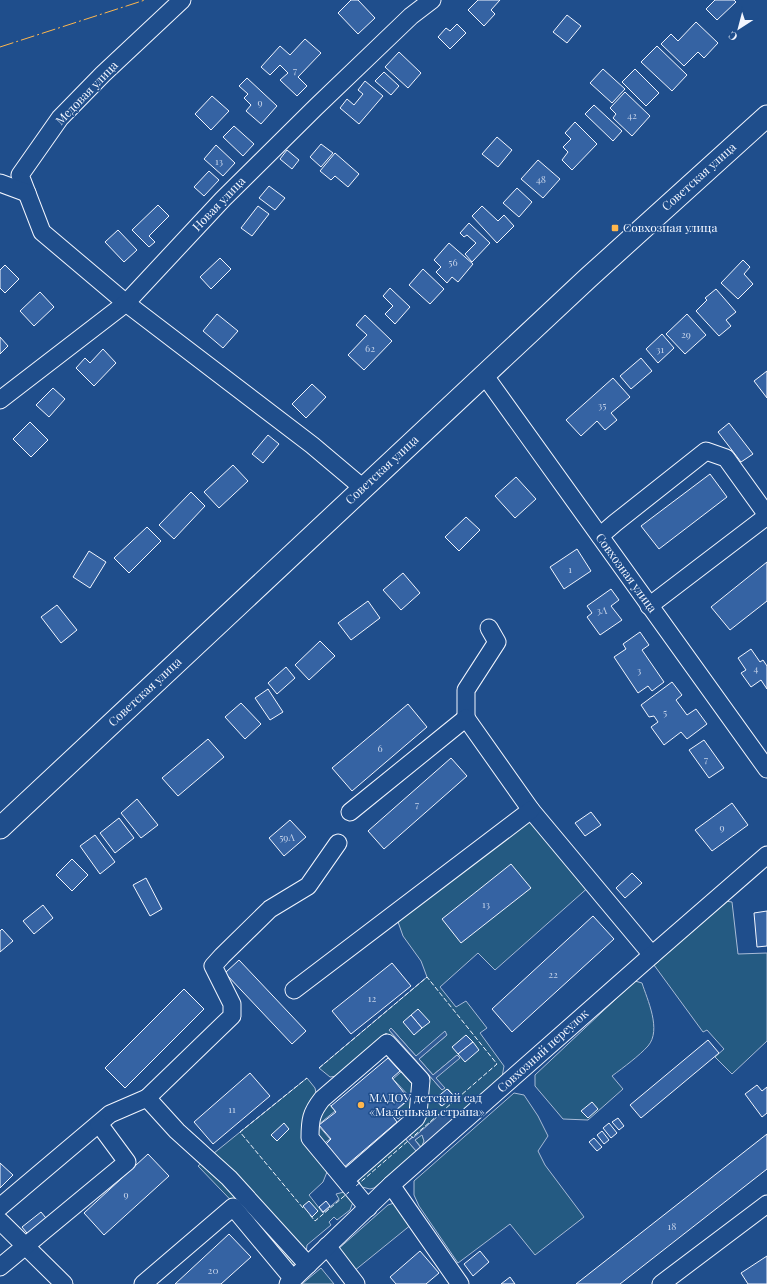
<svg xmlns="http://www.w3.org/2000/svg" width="767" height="1284" font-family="'Playfair Display',serif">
<rect width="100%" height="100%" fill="#1f4e8c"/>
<!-- green -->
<g fill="#245a82" stroke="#a8bbd7" fill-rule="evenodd">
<path d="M531 817 591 885 495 970 478 953 440 987 456 1007 466 1001 487 1028 480 1033 504 1066 502 1077 460 1113H451L446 1110 413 1138 408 1133 427 1079 386 1033 337 1076 330 1077 319 1068 427 977 421 961 403 936 397 919ZM391 1028 416 1056 447 1035 419 1059 433 1075 457 1055 436 1078 444 1088 442 1090 389 1030ZM448 1089 454 1096 441 1106 435 1099Z"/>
<path d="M725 901 732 902 738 954 767 953V1041L732 1074 715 1057 724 1049 707 1030 703 1032 654 965Z"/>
<path d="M635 981 642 983C647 999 662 1030 648 1046 639 1056 624 1067 612 1076L623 1089 588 1120 563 1119 535 1086V1075Z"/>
<path d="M401 1072 412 1084 410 1109 398 1119 393 1113 411 1098 393 1079Z"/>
<path d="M307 1078 315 1088 316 1093 306 1108 303 1120 327 1172 323 1182 309 1195 323 1213 339 1199 336 1194 344 1192 353 1202 350 1210 337 1220 334 1217 329 1222 331 1225 307 1245 306 1253 293 1265 198 1166Z"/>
<path d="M514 1093 524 1095 538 1116 548 1136 538 1151 545 1165 584 1217 535 1255 510 1224 458 1263 419 1206 414 1195V1181Z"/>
<path d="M329 1104 335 1111 318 1125 330 1139 322 1145 316 1138 319 1113Z"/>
<path d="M422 1134 424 1141 422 1148 415 1140Z"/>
<path d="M404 1137 417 1152 374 1188 370 1189 362 1187 358 1180Z"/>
<path d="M394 1203 412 1224 354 1271 336 1251 388 1205Z"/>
<path d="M321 1268 334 1284H302Z"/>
</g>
<!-- parking -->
<g fill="#305b95" stroke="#a8bbd7" fill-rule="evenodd">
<path d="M391 1028 416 1056 445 1031 447 1035 419 1059 433 1075 457 1055 460 1058 436 1078 445 1088 442 1090 389 1030Z"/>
<path d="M446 1109 451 1113H460L417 1152 404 1137 408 1133 413 1138ZM422 1135 424 1141 421 1148 415 1140Z"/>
</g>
<!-- building -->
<g fill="#3563a3" stroke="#f2f6ff">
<path d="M351 0H358L375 18 358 34 338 13Z"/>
<path d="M478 0H500L491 10 495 14 484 26 468 10Z"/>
<path d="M715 0H734L736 2 717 20 706 9Z"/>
<path d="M567 15 581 26 567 43 553 32Z"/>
<path d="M696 22 718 43 704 58 698 52 684 66 661 44 671 34 678 41Z"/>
<path d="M457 24 466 33 450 49 438 37 446 28 450 31Z"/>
<path d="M305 39 321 53 298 77 307 86 297 96 280 80 288 73 280 65 270 75 261 67 280 46 290 55Z"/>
<path d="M657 46 687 75 672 91 641 62Z"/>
<path d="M399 52 421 73 408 88 385 67Z"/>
<path d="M603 69 625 89 612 103 590 83Z"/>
<path d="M635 69 659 93 646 106 622 82Z"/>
<path d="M384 72 399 86 391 95 375 81Z"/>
<path d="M247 78 277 106 261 124 246 111 251 105 244 98 248 94 239 86Z"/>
<path d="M365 81 383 96 359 124 340 108 347 99 354 105 363 94 358 90Z"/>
<path d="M625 92 650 116 632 136 613 118 616 114 610 108Z"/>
<path d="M212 96 229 111 211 130 195 114Z"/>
<path d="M594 105 622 131 613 141 585 114Z"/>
<path d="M575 122 597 144 572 170 562 160 568 152 563 147 571 139 565 133Z"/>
<path d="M234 126 254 144 243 156 223 137Z"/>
<path d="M497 137 512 150 498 167 482 154Z"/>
<path d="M321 144 333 153 321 167 310 157Z"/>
<path d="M216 145 235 163 223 176 204 159Z"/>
<path d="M287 150 299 160 292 169 280 159Z"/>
<path d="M335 153 359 174 348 187 335 176 331 180 320 171Z"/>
<path d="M538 160 560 179 543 198 521 179Z"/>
<path d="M209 171 219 180 204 196 194 187Z"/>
<path d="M269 186 285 198 275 210 259 198Z"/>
<path d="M517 188 532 202 519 217 503 203Z"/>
<path d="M158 205 169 216 149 236 155 242 149 247 132 230Z"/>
<path d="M258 206 269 214 252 236 241 228Z"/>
<path d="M482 206 498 221 504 215 514 226 497 243 472 216Z"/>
<path d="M469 223 490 243 472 262 465 254 476 243 467 235 464 237 460 233Z"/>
<path d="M118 230 137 250 124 262 105 242Z"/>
<path d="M449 243 473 264 458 282 452 277 447 283 436 272 441 267 434 260Z"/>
<path d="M220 258 231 269 211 289 200 277Z"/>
<path d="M743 260 750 267 744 274 753 284 738 299 721 283Z"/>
<path d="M5 265 19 279 5 293 0 288V270Z"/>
<path d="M423 269 444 289 430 304 409 285Z"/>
<path d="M390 288 410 307 395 324 385 314 393 306 383 296Z"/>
<path d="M716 289 736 312 726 320 731 326 719 336 696 311 707 300 705 298Z"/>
<path d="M40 292 54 307 34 326 20 311Z"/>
<path d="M217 314 238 331 223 348 203 331Z"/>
<path d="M687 314 706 335 685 354 666 334Z"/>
<path d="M365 315 392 341 364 370 348 355 367 335 356 325Z"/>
<path d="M662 334 674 348 658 363 646 349Z"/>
<path d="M0 337 8 346 0 354Z"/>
<path d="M103 349 116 363 94 386 76 368 85 358 90 363Z"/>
<path d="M641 358 652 371 631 389 620 376Z"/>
<path d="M767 371V398L754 381Z"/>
<path d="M613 378 630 397 611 413 617 420 605 430 597 421 581 436 566 420Z"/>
<path d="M312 384 326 397 306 418 292 404Z"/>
<path d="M53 388 65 399 49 417 36 405Z"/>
<path d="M30 422 48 440 31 457 13 439Z"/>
<path d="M729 423 753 454 741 462 718 432Z"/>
<path d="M268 435 279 444 263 463 252 454Z"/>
<path d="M233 465 248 481 219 508 204 492Z"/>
<path d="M710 474 727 497 659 549 641 526Z"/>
<path d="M516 477 536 499 515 518 495 496Z"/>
<path d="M191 492 205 506 174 539 159 525Z"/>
<path d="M466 517 480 530 459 551 445 537Z"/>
<path d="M147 527 161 541 129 573 114 558Z"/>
<path d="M577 549 591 571 564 589 550 567Z"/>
<path d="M89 551 106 562 90 588 73 577Z"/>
<path d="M767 562V601L730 630 711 607Z"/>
<path d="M403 573 420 593 401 610 383 590Z"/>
<path d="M611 589 619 600 611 606 622 620 600 635 587 617 592 613 587 606Z"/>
<path d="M368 601 380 618 351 640 338 623Z"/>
<path d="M57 605 77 630 61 643 41 617Z"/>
<path d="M640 632 649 645 642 650 664 682 652 691 648 686 638 693 614 657 626 649 623 644Z"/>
<path d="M320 641 335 656 309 680 295 665Z"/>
<path d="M751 649 760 662 763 660 767 666V689L761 680 751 687 741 673 746 670 738 658Z"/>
<path d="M286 667 295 678 277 694 268 683Z"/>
<path d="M672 682 682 695 676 700 687 715 696 709 707 724 687 739 681 732 664 745 651 727 658 722 654 716 649 717 641 705Z"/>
<path d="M268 689 283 712 270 720 255 698Z"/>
<path d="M241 703 261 724 245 739 225 717Z"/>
<path d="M408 704 427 727 352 791 332 768Z"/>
<path d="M208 739 224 757 178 796 162 778Z"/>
<path d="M704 740 724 768 709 778 689 750Z"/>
<path d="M451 758 467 776 384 849 368 831Z"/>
<path d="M137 799 158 825 141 838 121 813Z"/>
<path d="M732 803 748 825 712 851 695 830Z"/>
<path d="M591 812 601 825 585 836 575 823Z"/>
<path d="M119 818 134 838 115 853 100 833Z"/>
<path d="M290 820 306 837 284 856 269 838Z"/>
<path d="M95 835 115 862 100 874 80 846Z"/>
<path d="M72 859 88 875 72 891 56 875Z"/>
<path d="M511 864 531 888 461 943 442 919Z"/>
<path d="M632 873 642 883 625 898 616 888Z"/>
<path d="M146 878 162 909 150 916 133 885Z"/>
<path d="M43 905 53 918 34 934 23 921Z"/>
<path d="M767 911V946L757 947 754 913Z"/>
<path d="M593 916 614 939 512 1032 492 1009Z"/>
<path d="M2 929 13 941 0 952V931Z"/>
<path d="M239 960 306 1031 292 1044 225 973Z"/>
<path d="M392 963 411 986 351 1034 332 1011Z"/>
<path d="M184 989 204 1009 125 1088 105 1068Z"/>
<path d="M418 1009 430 1022 422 1028 411 1015Z"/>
<path d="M411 1015 422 1028 414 1035 403 1022Z"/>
<path d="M466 1035 473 1042 458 1054 452 1047Z"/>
<path d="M708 1040 719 1053 641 1118 630 1105Z"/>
<path d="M473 1042 479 1050 465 1062 458 1054Z"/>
<path d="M388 1058 400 1071 392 1078 409 1099 391 1114 397 1122 342 1169 323 1147 331 1139 319 1125 336 1112 331 1106Z"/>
<path d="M250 1073 270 1096 213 1144 194 1122Z"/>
<path d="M757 1085 762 1091 767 1087V1113L762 1117 745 1094Z"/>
<path d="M447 1089 454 1096 442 1106 435 1099Z"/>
<path d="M592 1102 598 1109 588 1118 581 1111Z"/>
<path d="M618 1118 624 1126 619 1130 612 1122Z"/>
<path d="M284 1123 289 1129 277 1141 271 1135Z"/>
<path d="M609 1123 617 1133 611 1138 603 1128Z"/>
<path d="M602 1131 609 1140 604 1144 597 1135Z"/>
<path d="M767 1134V1169L620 1284H576Z"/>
<path d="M594 1138 602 1147 597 1151 589 1142Z"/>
<path d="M148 1154 169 1176 104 1235 84 1213Z"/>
<path d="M0 1163 13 1175 0 1188Z"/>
<path d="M309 1201 318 1211 312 1217 303 1206Z"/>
<path d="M326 1201 330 1206 323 1212 319 1207Z"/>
<path d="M41 1212 50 1223 31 1238 22 1227Z"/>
<path d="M229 1234 251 1257 221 1284H175Z"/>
<path d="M420 1251 439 1273 426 1284H396L390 1277Z"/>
<path d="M480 1251 489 1262 473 1276 464 1264Z"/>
<path d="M767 1256V1284H748L741 1273Z"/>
<path d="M510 1277 515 1284H501Z"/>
</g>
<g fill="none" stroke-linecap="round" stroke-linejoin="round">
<defs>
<g id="minor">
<path d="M182 0 103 74 60 118 20 175 42 232 126 303 312 445 363 488"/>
<path d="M0 183 27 193"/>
<path d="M485 376 767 769"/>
<path d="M0 400 126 303 223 199 316 107 411 16 432 0"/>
<path d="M600 536 615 523 706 451 726 458 767 515"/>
<path d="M649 606 767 516"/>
<path d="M466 718V690L497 642 489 628"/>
<path d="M350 812 466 718 531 810 652 955"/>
<path d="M294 990 531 810"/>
<path d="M147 1098 232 1016V1004L213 966 222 956 270 909 308 886 338 843"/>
<path d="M345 1180 416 1118 418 1114 421 1080 387 1043 322 1099C311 1113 310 1120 310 1138L368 1208"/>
<path d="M391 1185 460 1284"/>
<path d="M0 1207 110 1114 147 1098 177 1131 229 1178 308 1265"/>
<path d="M0 1221 64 1284"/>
<path d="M327 1246 356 1284"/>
<path d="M0 1267 127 1162 99 1124"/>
<path d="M143 1284 233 1207 293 1279"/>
<path d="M288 1284 391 1185 652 955 767 855"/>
<path d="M661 1284 767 1204"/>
</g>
<path id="major" d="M0 828 588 278 767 116"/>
</defs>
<!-- minor casing -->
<use href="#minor" stroke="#f2f6ff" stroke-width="19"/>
<!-- major casing -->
<use href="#major" stroke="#f2f6ff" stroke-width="23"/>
<!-- minor -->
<use href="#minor" stroke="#1f4e8c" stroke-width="17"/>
<!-- major -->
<use href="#major" stroke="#1f4e8c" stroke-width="21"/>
<!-- fence -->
<g stroke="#f2f6ff" stroke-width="1" stroke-dasharray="5 2" stroke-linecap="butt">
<path d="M319 1068 427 977 497 1064 356 1186"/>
<path d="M303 1208 240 1132 307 1078"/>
<path d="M310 1215 315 1221 349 1192"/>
</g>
<!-- power -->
<path stroke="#ffb74d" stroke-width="1" stroke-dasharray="14 3 2 3" stroke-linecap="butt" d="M0 47 145 0"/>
</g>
<!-- markers -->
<g fill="#ffb74d" stroke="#1f4e8c" stroke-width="1.5">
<rect x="611" y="224" width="8" height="8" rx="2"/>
<circle cx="361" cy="1105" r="4"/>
</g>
<g text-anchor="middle" stroke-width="3" stroke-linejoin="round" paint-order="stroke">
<!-- number labels -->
<g font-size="10" fill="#c3d1e8">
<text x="295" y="74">7</text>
<text x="260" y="106">9</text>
<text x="632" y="119">42</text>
<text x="219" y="165">13</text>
<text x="541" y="183">48</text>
<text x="453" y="266">56</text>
<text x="686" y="338">29</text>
<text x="370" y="352">62</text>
<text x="660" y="353">31</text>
<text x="602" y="409">35</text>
<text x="570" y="573">1</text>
<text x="602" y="614">3А</text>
<text x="756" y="672">4</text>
<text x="639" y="674">3</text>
<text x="665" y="716">5</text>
<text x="380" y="752">6</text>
<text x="706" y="763">7</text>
<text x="417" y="808">7</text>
<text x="722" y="831">9</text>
<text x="287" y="841">59А</text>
<text x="486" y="908">13</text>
<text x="553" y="978">22</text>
<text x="372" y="1002">12</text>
<text x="232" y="1113">11</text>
<text x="126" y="1198">9</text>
<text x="672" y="1230">18</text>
<text x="213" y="1274">20</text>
</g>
<!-- street labels -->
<g font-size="12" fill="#f2f6ff" stroke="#1f4e8c">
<text transform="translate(87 93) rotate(-46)" y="4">Медовая улица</text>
<text transform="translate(699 177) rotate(-42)" y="4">Советская улица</text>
<text transform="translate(219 204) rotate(-46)" y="4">Новая улица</text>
<text transform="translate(382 470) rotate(-43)" y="4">Советская улица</text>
<text transform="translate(626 573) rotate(54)" y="4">Совхозная улица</text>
<text transform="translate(145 692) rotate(-43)" y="4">Советская улица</text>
<text transform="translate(543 1051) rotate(-42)" y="4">Совхозный переулок</text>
</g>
<!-- poi labels -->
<g font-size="12" fill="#f2f6ff" stroke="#1f4e8c" text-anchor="start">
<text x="623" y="232">Совхозная улица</text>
<text x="369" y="1102">МАДОУ детский сад<tspan x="369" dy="14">«Маленькая страна»</tspan></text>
</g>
</g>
<!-- north arrow -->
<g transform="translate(739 28) rotate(216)" stroke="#1f4e8c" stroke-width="3" paint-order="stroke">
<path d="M0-3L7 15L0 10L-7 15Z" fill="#f2f6ff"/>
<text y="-6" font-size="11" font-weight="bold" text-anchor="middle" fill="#f2f6ff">С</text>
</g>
</svg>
